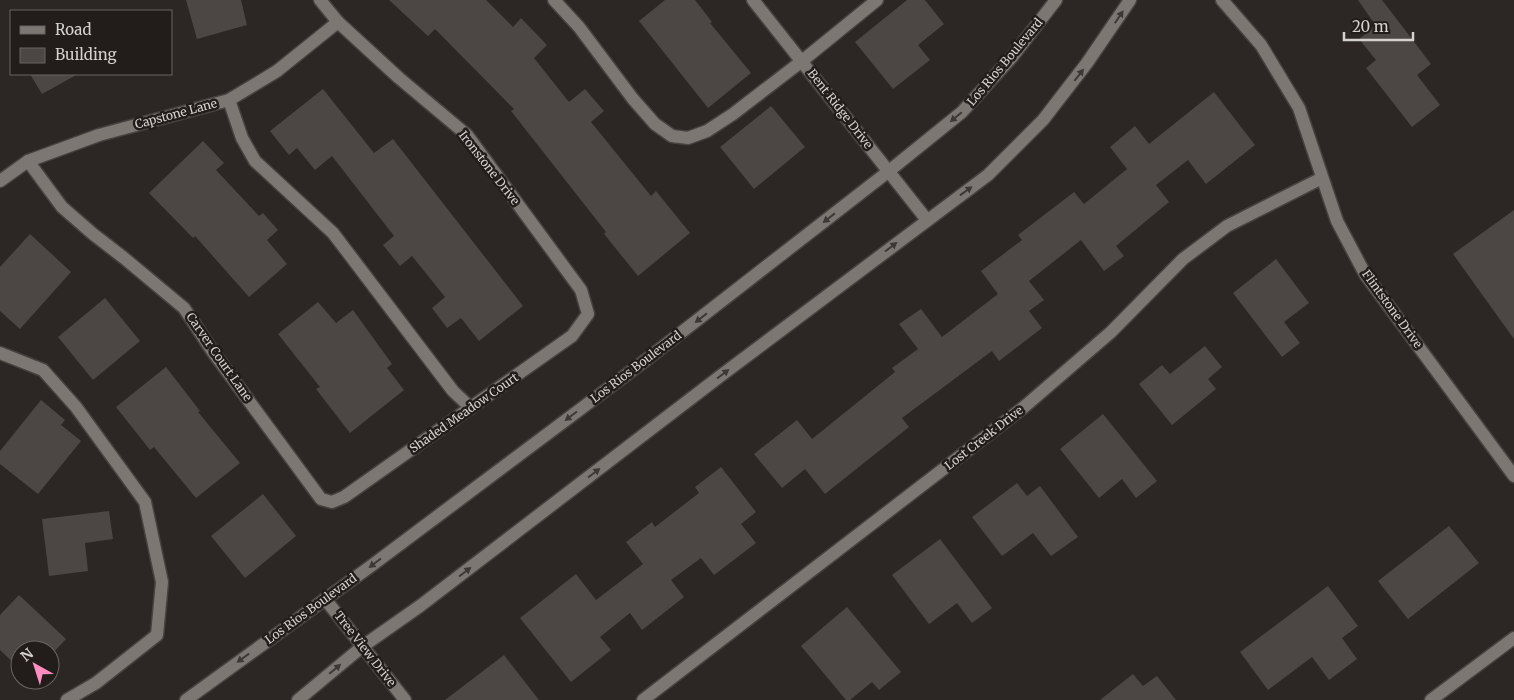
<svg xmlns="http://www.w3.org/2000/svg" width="1514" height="700" font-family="Merriweather,serif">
<rect width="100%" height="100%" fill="#2c2724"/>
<!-- building -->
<g fill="#4c4645">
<path d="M186 0H241L247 25 197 39Z"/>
<path d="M389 0H486L513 27 521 18 547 45 534 58 569 102 585 89 604 111 591 122 651 196 656 191 690 233 638 276 604 234 606 232 511 111 514 109 435 29 428 36Z"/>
<path d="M665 0H695L712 22 710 23 751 73 708 108 639 21Z"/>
<path d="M907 0H925L944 24 918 45 930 60 893 89 855 42Z"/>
<path d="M1358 0H1382L1431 64 1417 75 1440 105 1412 127 1366 68 1376 60 1359 39 1376 26Z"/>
<path d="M30 74H78L42 94Z"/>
<path d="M323 89 374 153 393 139 523 306 479 341 461 318 447 328 432 308 445 297 412 256 400 266 383 245 394 236 332 156 315 170 297 148 289 155 270 131Z"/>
<path d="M1214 92 1255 145 1206 184 1188 160 1156 185 1169 202 1116 246 1124 256 1104 271 1081 240 1029 281 1044 300 1029 311 1042 328 999 361 992 351 902 418 909 427 825 494 805 469 782 488 754 454 797 420 812 439 895 372 892 368 918 349 899 324 921 309 942 337 998 294 981 271 1022 240 1018 235 1074 192 1084 204 1127 169 1110 147 1135 126 1149 144Z"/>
<path d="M771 106 805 147 754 189 720 147Z"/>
<path d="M203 141 224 163 216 170 259 216 263 213 278 230 267 240 287 264 249 297 195 236 193 238 149 193Z"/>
<path d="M1514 210V339L1453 254Z"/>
<path d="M30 234 71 272 20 329 0 311V267Z"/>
<path d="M1276 259 1309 303 1284 322 1300 343 1282 357 1233 293Z"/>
<path d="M105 298 140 341 93 380 58 337Z"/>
<path d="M318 302 336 323 353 310 392 364 387 368 404 390 350 433 316 389 320 387 278 334Z"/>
<path d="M1205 346 1222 367 1208 379 1216 389 1172 425 1139 384 1162 365 1170 374Z"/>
<path d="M166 367 200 411 198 412 240 463 196 498 154 447 150 450 116 407Z"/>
<path d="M41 400 65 420 61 425 81 441 38 494 0 464V451Z"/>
<path d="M1103 414 1157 481 1136 498 1122 479 1099 498 1060 449Z"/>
<path d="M721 467 756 512 741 524 756 543 714 575 701 558 671 580 684 597 642 630 630 613 600 637 611 650 571 682 520 618 576 574 596 600 643 564 626 542 652 522 655 527 699 493 695 487Z"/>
<path d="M1017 483 1027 496 1040 486 1078 537 1051 556 1033 533 1002 556 972 517Z"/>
<path d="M263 494 296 536 245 578 211 536Z"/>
<path d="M109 511 113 539 85 543 88 571 49 576 42 519Z"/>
<path d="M1449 526 1479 563 1408 619 1378 581Z"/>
<path d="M940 539 992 608 972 623 957 603 929 624 892 575Z"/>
<path d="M1328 586 1358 626 1342 638 1357 659 1329 680 1312 657 1268 690 1240 652Z"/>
<path d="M19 595 66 639 50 656V650H20V669L0 650V615Z"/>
<path d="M847 607 901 672 879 690 872 682 850 700H846L801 646Z"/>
<path d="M504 655 539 700H445Z"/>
<path d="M1133 674 1143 686 1157 676 1176 700H1100Z"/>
</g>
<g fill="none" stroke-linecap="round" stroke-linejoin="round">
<defs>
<g id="lane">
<path d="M554 0 579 27 633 99 655 124 672 136 688 138 707 131 733 114 802 61 877 0"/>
<path d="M229 100 242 138 255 161 333 233 453 391 471 408"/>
<path d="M0 353 43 370 76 407 145 502 162 582 157 635 96 683 67 700"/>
</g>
<g id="street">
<path d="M753 0 927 220"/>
<path d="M1222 0 1261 45 1299 108 1337 221 1365 274 1514 476"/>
<path d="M28 161 62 207 93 234 124 258 184 308 213 352 321 499 332 502 344 497 572 336 588 314 581 290 467 135 399 78 338 22 320 0"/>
<path d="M0 181 28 161 99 135 229 100 277 71 338 22"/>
<path d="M325 599 405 700"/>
<path d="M643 700 1024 407 1111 332 1183 259 1227 226 1322 178"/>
<path d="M1431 700 1514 638"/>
</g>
<g id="secondary">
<path d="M186 700 371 566 642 363 889 171 962 112 1012 57 1056 0"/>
<path d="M298 700 363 646 420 606 719 377 988 175 1043 120 1087 63 1130 0"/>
</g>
</defs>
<!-- lane casing -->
<use href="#lane" stroke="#46423f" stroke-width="15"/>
<!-- street casing -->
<use href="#street" stroke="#46423f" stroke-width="15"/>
<!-- secondary casing -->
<use href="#secondary" stroke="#46423f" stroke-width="15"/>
<!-- lane -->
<use href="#lane" stroke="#7d7774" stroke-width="12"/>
<!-- street -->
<use href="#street" stroke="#7d7774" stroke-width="12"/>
<!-- secondary -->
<use href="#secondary" stroke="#7d7774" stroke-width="12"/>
</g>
<!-- one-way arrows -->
<defs><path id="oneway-solid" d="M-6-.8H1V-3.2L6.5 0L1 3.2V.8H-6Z" transform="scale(1.25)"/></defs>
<g fill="#3d3836">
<use href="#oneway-solid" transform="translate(1119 17) rotate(-56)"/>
<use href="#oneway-solid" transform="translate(1079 75) rotate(-52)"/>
<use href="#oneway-solid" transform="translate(956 117) rotate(140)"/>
<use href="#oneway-solid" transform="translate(966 191) rotate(-36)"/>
<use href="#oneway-solid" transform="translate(829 218) rotate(142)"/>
<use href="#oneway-solid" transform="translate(891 247) rotate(-37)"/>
<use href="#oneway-solid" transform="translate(701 318) rotate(142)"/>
<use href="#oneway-solid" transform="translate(723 374) rotate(-37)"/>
<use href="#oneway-solid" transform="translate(571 416) rotate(143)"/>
<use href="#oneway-solid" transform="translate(594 473) rotate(-37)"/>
<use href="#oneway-solid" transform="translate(375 563) rotate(143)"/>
<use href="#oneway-solid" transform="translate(465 572) rotate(-37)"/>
<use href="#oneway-solid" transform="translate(243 658) rotate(144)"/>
<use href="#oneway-solid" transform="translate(335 669) rotate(-40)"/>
</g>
<g text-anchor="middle" stroke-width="5" stroke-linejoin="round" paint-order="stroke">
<!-- street labels -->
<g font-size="12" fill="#d4d1cf" stroke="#221d1b">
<text transform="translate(1005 62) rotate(-50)" y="4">Los Rios Boulevard</text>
<text transform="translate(840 109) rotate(52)" y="4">Bent Ridge Drive</text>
<text transform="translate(176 114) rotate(-15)" y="4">Capstone Lane</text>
<text transform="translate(489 168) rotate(52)" y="4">Ironstone Drive</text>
<text transform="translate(1392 309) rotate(54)" y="4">Flintstone Drive</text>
<text transform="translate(219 357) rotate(55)" y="4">Carver Court Lane</text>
<text transform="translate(636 367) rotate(-37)" y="4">Los Rios Boulevard</text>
<text transform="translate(464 413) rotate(-35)" y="4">Shaded Meadow Court</text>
<text transform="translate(984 438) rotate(-38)" y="4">Lost Creek Drive</text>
<text transform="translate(311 609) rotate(-36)" y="4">Los Rios Boulevard</text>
<text transform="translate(365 649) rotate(52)" y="4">Tree View Drive</text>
</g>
</g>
<!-- legend -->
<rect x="10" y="10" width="162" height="65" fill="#221d1b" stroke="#696563"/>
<rect x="20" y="26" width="25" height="8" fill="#7d7774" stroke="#696563"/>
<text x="55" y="35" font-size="15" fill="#d4d1cf">Road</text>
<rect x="20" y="48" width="25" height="15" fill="#4c4645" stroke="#696563"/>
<text x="55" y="60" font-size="15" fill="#d4d1cf">Building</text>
<!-- north arrow -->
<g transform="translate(35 665) rotate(321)"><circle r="24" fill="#221d1b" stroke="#696563"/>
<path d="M0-4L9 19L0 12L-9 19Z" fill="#fe8ebe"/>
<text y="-8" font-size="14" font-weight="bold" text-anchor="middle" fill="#d4d1cf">N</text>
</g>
<!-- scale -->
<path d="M1344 32v8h69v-8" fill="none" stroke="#d4d1cf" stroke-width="2.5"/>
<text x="1352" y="32" font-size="15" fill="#d4d1cf" stroke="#221d1b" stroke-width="4" paint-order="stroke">20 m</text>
</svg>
